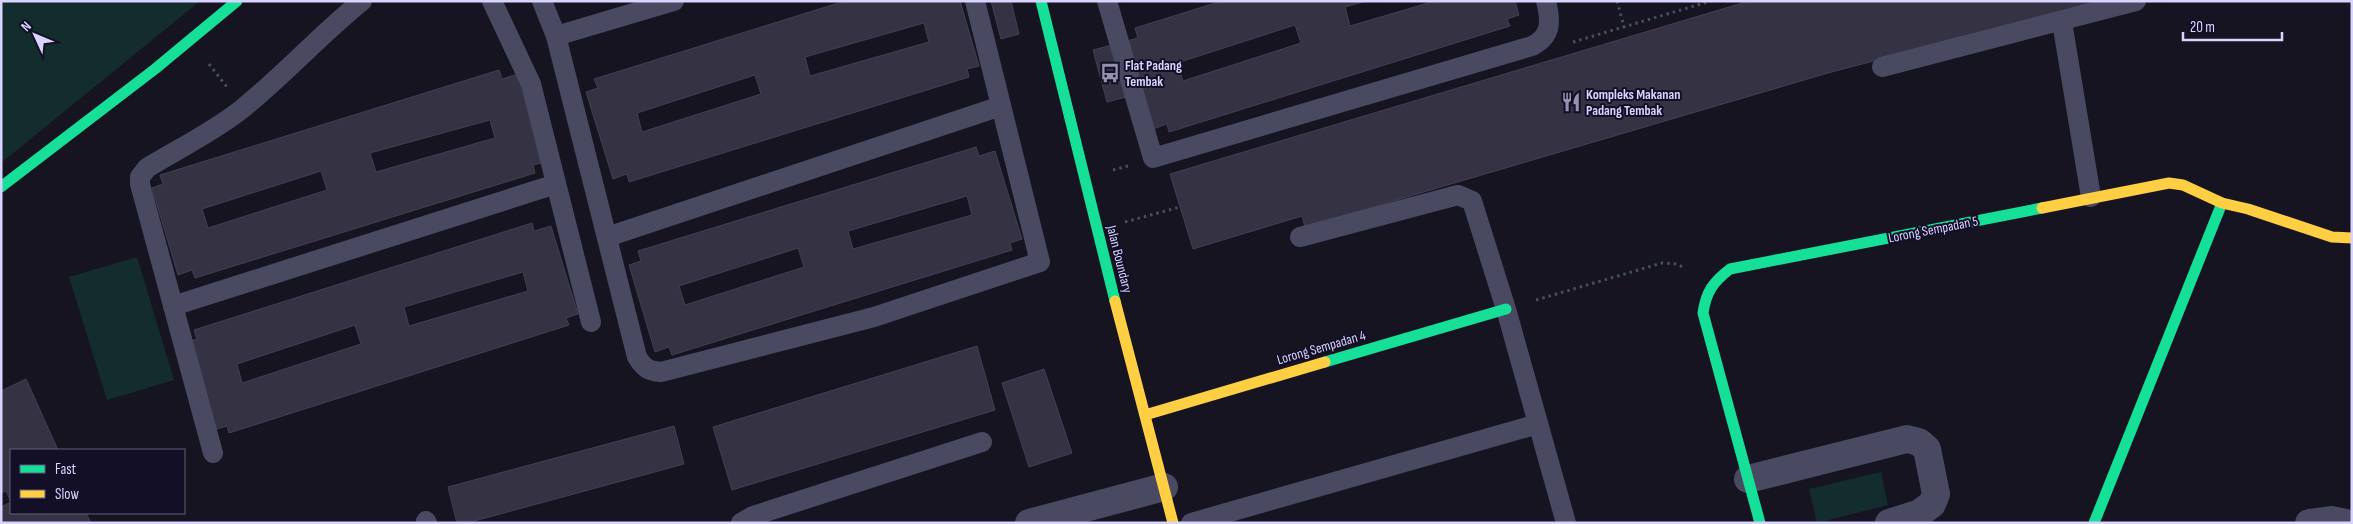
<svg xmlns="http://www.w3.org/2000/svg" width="2353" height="524" font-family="'Sofia Sans Condensed',sans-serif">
<rect width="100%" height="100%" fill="#161421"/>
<!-- green -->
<g fill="#132c2d">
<path d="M1 1H200L1 163Z"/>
<path d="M137 257 174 380 107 400 69 277Z"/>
<path d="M1881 472 1888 505 1817 523 1809 489Z"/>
</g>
<!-- building -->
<g fill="#343243" stroke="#433f54" fill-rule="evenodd">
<path d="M845 1H960L979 66 967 69 969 77 629 182 627 174 613 179 586 92 598 88 594 79ZM924 23 929 42 810 76 805 57ZM755 75 761 94 642 132 637 113Z"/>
<path d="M991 1H1011L1019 34 1001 39Z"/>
<path d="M1222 1H1366L1345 7 1350 26 1435 1H1515L1519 15 1507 19 1510 26 1169 132 1167 124 1153 129 1127 41 1138 38 1135 28ZM1295 25 1301 43 1183 81 1177 63Z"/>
<path d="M1749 1H2101L1828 73 1305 227 1302 216 1193 249 1170 174Z"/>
<path d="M1112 45 1126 97 1107 102 1093 50Z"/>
<path d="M499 70 502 79 518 74 545 162 533 165 535 173 195 278 192 270 178 275 152 188 163 184 160 175ZM490 120 495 138 376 172 370 153ZM321 171 327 190 208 228 202 209Z"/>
<path d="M976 147 979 156 995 151 1022 239 1010 243 1012 250 672 355 669 347 655 352 629 265 641 261 638 251ZM967 196 972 215 853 249 848 231ZM798 248 804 267 685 305 679 286Z"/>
<path d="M532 223 534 231 551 226 578 314 566 318 569 325 229 433 227 426 213 430 185 343 197 339 194 330ZM523 272 528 291 409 326 404 307ZM355 325 361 344 242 383 237 364Z"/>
<path d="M977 346 995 410 732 490 713 427Z"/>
<path d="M1044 369 1072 453 1029 467 1002 383Z"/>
<path d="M26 379 58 450H11V513H86L91 523H1V507L11 502 6 491 1 493V391Z"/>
<path d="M674 426 684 464 467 523H457L448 487Z"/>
</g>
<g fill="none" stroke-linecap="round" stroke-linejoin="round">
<!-- path -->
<g stroke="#44505f" stroke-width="3" stroke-dasharray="2.5 4" stroke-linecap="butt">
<path d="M1617 1 1624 27"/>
<path d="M1573 42 1711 1"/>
<path d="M209 64 227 87"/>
<path d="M1113 170 1128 166"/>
<path d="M1125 222 1180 207"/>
<path d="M1536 300 1662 263 1676 264 1685 268"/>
</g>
<!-- lane -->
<g stroke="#4a4962" stroke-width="20">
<path d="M492 1 531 84 591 322"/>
<path d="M542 1 556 36 637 357C644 368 648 371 661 372L874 317 1040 262 975 1"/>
<path d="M1107 1 1153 158 1532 46C1552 36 1551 21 1546 1"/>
<path d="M2062 22 2091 197"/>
<path d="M556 36 674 1"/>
<path d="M1882 67 2136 1"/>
<path d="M607 237 1001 106"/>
<path d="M1300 237 1458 195 1472 201 1506 309 1566 523"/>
<path d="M173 306 556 184"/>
<path d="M213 453 140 184V177L147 168C178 149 213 132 242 109 284 75 320 35 362 1"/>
<path d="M426 521 427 523"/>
<path d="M741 523 753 516 982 442"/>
<path d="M1191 523 1538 424"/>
</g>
<!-- street -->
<g stroke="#4a4962" stroke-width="28">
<path d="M1748 479 1907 439 1919 442 1927 449 1936 494 1932 504 1920 513 1889 523"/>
<path d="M1029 523 1164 487"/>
<path d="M2309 523 2331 520 2346 523"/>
</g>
<!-- fast -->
<g stroke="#16e098" stroke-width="11">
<path d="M1041 1 1115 301"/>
<path d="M1 187 155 69 237 1"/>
<path d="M1325 362 1506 309"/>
<path d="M1760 523 1703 313C1706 292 1713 282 1730 269L2042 208"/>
<path d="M2094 523 2222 203"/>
</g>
<!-- slow -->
<g stroke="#ffcf43" stroke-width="11">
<path d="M2042 208 2169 183 2183 185 2222 203 2248 209 2332 237 2352 238"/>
<path d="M1115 301 1173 523"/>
<path d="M1145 415 1325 362"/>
</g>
</g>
<!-- icons -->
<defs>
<symbol id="bus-bare" viewBox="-9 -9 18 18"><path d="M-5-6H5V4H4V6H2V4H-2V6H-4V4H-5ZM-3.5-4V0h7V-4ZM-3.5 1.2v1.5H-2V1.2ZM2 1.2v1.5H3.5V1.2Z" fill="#9591b1" stroke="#130f26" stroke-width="2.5" paint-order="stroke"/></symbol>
<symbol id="restaurant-bare" viewBox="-9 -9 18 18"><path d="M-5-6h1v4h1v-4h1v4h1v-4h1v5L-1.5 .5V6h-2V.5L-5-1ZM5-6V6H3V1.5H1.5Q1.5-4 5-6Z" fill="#9591b1" stroke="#130f26" stroke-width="2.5" paint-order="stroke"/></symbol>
</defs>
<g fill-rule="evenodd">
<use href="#bus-bare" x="1096" y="59" width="28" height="28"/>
<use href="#restaurant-bare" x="1557" y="88" width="28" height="28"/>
</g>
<g text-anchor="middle" stroke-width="4" stroke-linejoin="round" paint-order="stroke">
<!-- poi labels -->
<g font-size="14" font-weight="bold" fill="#d9d4ff" stroke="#130f26" text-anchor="start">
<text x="1125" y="70">Flat Padang<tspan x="1125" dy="16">Tembak</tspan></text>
<text x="1586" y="99">Kompleks Makanan<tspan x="1586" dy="16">Padang Tembak</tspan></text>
</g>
<!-- street labels -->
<g font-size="14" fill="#d9d4ff" stroke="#130f26">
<text transform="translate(1933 229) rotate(-11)" y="5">Lorong Sempadan 5</text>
<text transform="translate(1120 259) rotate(76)" y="5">Jalan Boundary</text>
<text transform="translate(1321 347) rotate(-16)" y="5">Lorong Sempadan 4</text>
</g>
</g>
<!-- border -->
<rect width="2353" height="524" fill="none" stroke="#d9d4ff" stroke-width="5"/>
<!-- legend -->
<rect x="10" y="449" width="175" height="65" fill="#130f26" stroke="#625e7d"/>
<rect x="20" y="465" width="25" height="8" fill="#16e098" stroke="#625e7d"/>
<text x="55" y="474" font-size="15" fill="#d9d4ff">Fast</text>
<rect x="20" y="490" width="25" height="8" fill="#ffcf43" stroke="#625e7d"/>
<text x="55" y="499" font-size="15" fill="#d9d4ff">Slow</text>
<!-- north arrow -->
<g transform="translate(35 35) rotate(314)" stroke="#130f26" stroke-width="4" paint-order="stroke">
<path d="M0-4L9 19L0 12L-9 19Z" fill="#d9d4ff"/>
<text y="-8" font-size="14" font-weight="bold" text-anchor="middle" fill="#d9d4ff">N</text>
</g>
<!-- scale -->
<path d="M2183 32v8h99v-8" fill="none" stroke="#d9d4ff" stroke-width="2.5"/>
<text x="2190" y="32" font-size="15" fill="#d9d4ff" stroke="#130f26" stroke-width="4" paint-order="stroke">20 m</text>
</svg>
